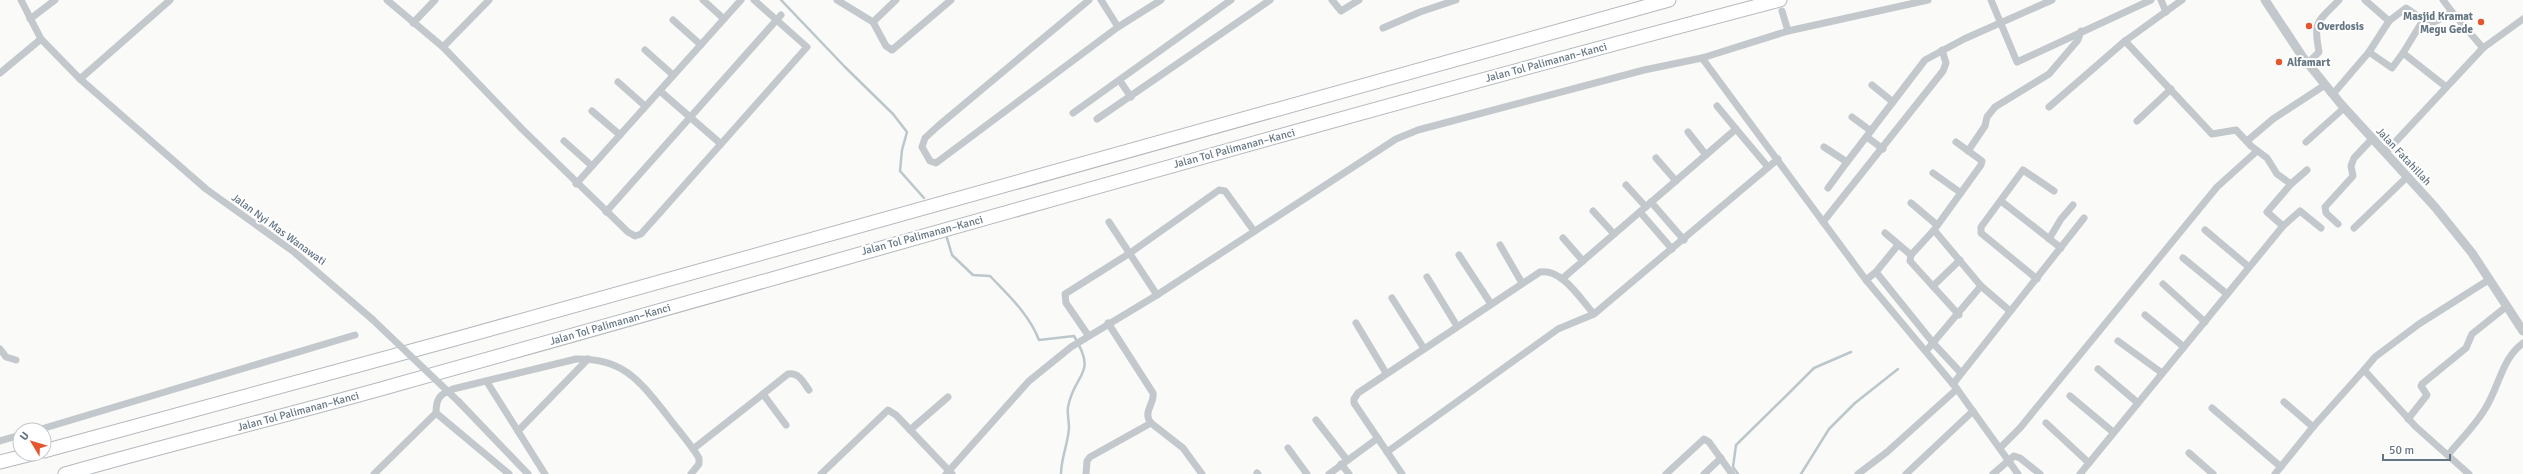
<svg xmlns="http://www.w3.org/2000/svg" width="2523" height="474" font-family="Signika,sans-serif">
<rect width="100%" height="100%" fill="#fafaf8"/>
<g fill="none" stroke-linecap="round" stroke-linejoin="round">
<!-- stream -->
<g stroke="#bbc7cb" stroke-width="2.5">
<path d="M781 0 845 67 893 114 907 132 902 150 900 171 924 198"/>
<path d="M947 238 952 255 973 275 990 276C1009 296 1029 314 1039 340L1074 336C1098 376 1075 371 1068 407 1067 413 1069 421 1069 428 1068 444 1061 458 1061 474"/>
<path d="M1738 474 1733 467 1736 445 1790 392 1814 368 1851 352"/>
<path d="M1801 474 1829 429 1855 403 1898 369"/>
</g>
<defs>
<g id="motorway">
<path d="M44 451 455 339 1669 0"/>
<path d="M0 462 32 454"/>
<path d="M65 474C177 442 290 415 402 383 861 255 1319 121 1780 0"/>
</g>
</defs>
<!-- motorway casing -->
<use href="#motorway" stroke="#b4b9bd" stroke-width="15"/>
<!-- minor -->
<g stroke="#c3c8cc" stroke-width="7">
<path d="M21 0 41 39 80 79 206 189 294 252 372 319"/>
<path d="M387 0 443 47 489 0"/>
<path d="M703 0 724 19"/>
<path d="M837 0 873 22 886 46 892 50 951 0"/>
<path d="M1089 0 938 126 925 138 922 147 930 161 936 163 1118 27 1161 0"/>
<path d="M1101 0 1118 27"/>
<path d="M1332 0 1341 11 1359 0"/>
<path d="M1991 0 2017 62 2151 0"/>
<path d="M2161 0 2166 12"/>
<path d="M2365 0 2389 21 2369 52 2392 68 2403 53 2445 86"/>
<path d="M2443 0 2452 12"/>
<path d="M1782 11 1788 31"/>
<path d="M30 19 55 0"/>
<path d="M673 20 701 45"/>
<path d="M2389 21 2406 8C2430 23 2424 30 2452 12L2483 48"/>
<path d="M873 22 896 0"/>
<path d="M413 23 435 0"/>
<path d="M1383 28 1420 12 1456 0"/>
<path d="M2125 41 2212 134 2236 130 2251 146 2267 158 2277 174 2291 184"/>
<path d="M443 47 522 129 628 232 635 236 641 234 807 47 754 0"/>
<path d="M645 50 673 75"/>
<path d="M2403 53 2422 22"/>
<path d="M1702 58 1866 280 1957 389 2018 474"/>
<path d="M2308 63 2319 52C2313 20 2317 23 2339 0"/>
<path d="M0 73 41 39"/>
<path d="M80 79 170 0"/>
<path d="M1120 81 1131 97"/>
<path d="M618 82 645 106"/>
<path d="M1872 85 1893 102"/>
<path d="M660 91 721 144"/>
<path d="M2333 94 2369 52"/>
<path d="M1717 106 1736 129"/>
<path d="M2049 107 2125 41 2182 0"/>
<path d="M592 111 620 135"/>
<path d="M1073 113 1231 0"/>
<path d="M1852 117 1871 131"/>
<path d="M1097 119 1270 0"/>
<path d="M2137 121 2171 89"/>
<path d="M1688 132 1706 155"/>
<path d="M1867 137 1883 149"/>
<path d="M564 141 592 166"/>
<path d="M2247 141 2273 119 2325 85"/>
<path d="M1956 142 1982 161 1981 165 1934 230 1981 286 2010 311"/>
<path d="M2306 142 2344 108"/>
<path d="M1824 147 1847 162 1925 60 1964 39 2052 0"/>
<path d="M1968 151 1985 126 1987 117 1995 107 2049 74 2078 40 2081 31"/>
<path d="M2385 153 2483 48 2523 19"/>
<path d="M1656 158 1676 181"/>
<path d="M1933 173 1961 193"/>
<path d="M576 184 741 0"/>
<path d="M1626 185 1646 207"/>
<path d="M1828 188 1847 162"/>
<path d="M2001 201 2061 248"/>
<path d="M1651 202 1684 240"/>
<path d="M1911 203 1937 225"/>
<path d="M1593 211 1614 234"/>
<path d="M606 212 781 15"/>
<path d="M1640 212 1672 249"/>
<path d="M1109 222 1157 295"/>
<path d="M1823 222 1943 71 1946 63 1942 50"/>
<path d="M2338 224 2326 213 2325 207 2353 176 2351 166 2354 158 2372 139"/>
<path d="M2283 226 2267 212 2291 184 2307 170"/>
<path d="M2354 228 2407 177"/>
<path d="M1934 230 1911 255 1910 261 1959 315"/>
<path d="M2205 230 2249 267"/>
<path d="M1885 233 1911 255"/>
<path d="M1563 238 1583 261"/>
<path d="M2049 239 2061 219 2073 205"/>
<path d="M1500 245 1522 283"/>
<path d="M1459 255 1491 304"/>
<path d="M2183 258 2227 294"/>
<path d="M1876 272 1934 344 1961 373"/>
<path d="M1427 277 1457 326"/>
<path d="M1562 279 1736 129 1768 167"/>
<path d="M2037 279 1981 233V227L2023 170 2054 191"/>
<path d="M1866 280 1876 272 1898 245"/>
<path d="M2163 284 2205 322"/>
<path d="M1933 286 1960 260"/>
<path d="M1392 298 1423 347"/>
<path d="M2145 315 2184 347"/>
<path d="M1356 323 1386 373"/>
<path d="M1088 335 1066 303 1065 294 1130 253 1219 190 1225 191 1254 231"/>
<path d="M2118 341 2162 373"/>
<path d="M0 349 6 357 16 360"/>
<path d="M1926 351 1981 286"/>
<path d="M2098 369 2138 403"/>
<path d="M2364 370 2375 357 2419 324 2490 279"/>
<path d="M487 382 545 474"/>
<path d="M1953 384 2084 218"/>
<path d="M763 394 788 374C799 372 803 382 809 390"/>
<path d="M2070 396 2113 432"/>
<path d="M459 402 528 474"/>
<path d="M2284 402 2313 427"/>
<path d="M2212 408 2281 467"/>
<path d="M436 413 509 474"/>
<path d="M2408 419 2427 395 2421 386 2422 384 2466 348 2472 334 2507 306"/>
<path d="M1316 420 1347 460"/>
<path d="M1151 423 1183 448 1202 474"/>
<path d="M2046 423 2089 463"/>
<path d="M38 430 355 335"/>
<path d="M910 430 948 397"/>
<path d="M518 431 588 359"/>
<path d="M0 441 20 435"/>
<path d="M1288 448 1307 474"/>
<path d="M2000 448 2020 428 2217 187 2257 151"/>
<path d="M693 449 763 394 786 425"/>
<path d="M1387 452 1558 329 1594 314 1778 159"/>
<path d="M2189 453 2213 474"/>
<path d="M2448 455C2460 440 2475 426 2485 409 2499 387 2502 358 2523 343"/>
<path d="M1341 464 1349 474"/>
<path d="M1257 473 1258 474"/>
<path d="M374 474 436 413C436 398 440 394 453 389L576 359C623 358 639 380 666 414 677 429 690 443 699 458V464L691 474"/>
<path d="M821 474 888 410 896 415 952 474"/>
<path d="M946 474 1029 381 1071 347 1157 295 1396 139 1418 130 1644 70 1702 58 1788 31 1928 0"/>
<path d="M1086 474 1087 461 1090 457 1151 423C1142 412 1155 404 1153 393L1108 323"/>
<path d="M1329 474 1378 438"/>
<path d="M1402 474 1354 403V399L1358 393 1540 272C1562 268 1581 300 1594 314"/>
<path d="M1666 474 1704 439 1709 442 1732 474"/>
<path d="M1704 474 1721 458"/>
<path d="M1858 474 1887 452 1957 389"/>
<path d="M1906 474 1973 411"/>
<path d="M1993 474 2014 456 2020 458 2040 474"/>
<path d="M2080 474 2283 226 2300 211 2321 228"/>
<path d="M2275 474 2313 427 2364 370 2416 427 2469 474"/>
</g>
<!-- tertiary -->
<path stroke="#c3c8cc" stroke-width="9" d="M2265 0 2302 56 2340 103 2435 207 2472 253 2523 331"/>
<!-- motorway -->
<use href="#motorway" stroke="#fff" stroke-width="13"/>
<!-- minor-bridge -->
<path stroke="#c3c8cc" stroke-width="7" d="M372 319 459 402"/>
</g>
<!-- markers -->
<g fill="#e4572e" stroke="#fff" stroke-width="1.5">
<circle cx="2481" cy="22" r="4"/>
<circle cx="2309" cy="26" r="4"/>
<circle cx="2279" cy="62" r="4"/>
</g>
<g text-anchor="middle" stroke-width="4" stroke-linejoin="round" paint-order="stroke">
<!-- poi labels -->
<g font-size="11" font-weight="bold" fill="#657683" stroke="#fff" text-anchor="start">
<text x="2473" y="20" text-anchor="end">Masjid Kramat<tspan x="2473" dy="13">Megu Gede</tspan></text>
<text x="2317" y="30">Overdosis</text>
<text x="2287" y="66">Alfamart</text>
</g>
<!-- street labels -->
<g font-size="11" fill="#657683" stroke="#fff">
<text transform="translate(1546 62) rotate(-15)" y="4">Jalan Tol Palimanan–Kanci</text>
<text transform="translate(1234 148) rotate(-15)" y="4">Jalan Tol Palimanan–Kanci</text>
<text transform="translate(2404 156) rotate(47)" y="4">Jalan Fatahillah</text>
<text transform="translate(279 229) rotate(36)" y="4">Jalan Nyi Mas Wanawati</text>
<text transform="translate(922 235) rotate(-15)" y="4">Jalan Tol Palimanan–Kanci</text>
<text transform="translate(610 324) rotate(-16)" y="4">Jalan Tol Palimanan–Kanci</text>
<text transform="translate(298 411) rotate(-15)" y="4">Jalan Tol Palimanan–Kanci</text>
</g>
</g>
<!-- north arrow -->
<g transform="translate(32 442) rotate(308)"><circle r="19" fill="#ffffff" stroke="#c1c8cd"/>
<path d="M0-3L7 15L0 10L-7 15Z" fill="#e4572e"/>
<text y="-6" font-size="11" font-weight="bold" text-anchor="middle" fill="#657683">U</text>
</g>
<!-- scale -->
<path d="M2383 454v6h67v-6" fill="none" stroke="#657683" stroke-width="2"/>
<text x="2389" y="454" font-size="12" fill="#657683" stroke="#ffffff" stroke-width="3" paint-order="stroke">50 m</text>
</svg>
